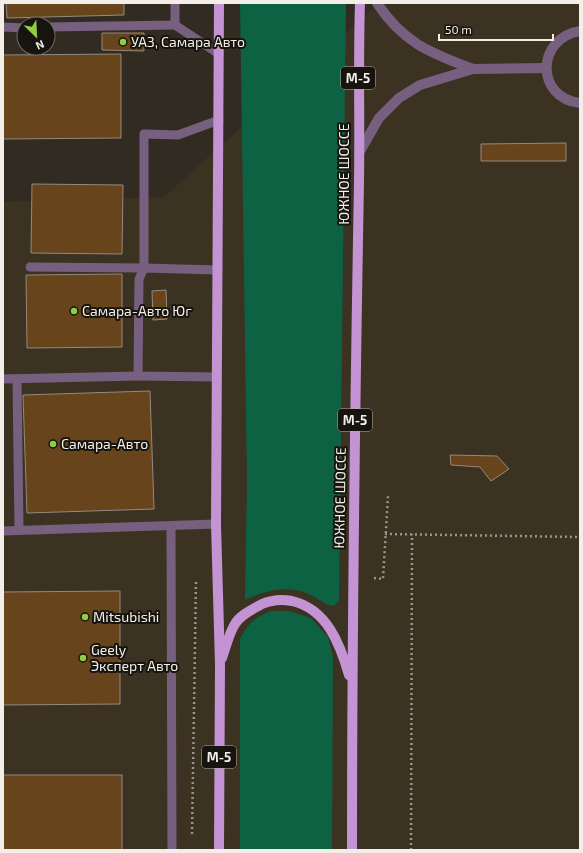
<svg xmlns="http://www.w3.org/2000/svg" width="583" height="853" font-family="'Exo 2',sans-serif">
<rect width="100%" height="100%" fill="#312b21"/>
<!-- built -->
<path fill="#3c3222" d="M379 3H580V850H3V202L164 197Z"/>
<!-- green -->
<g fill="#0d6243">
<path d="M240 3H346L339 600 334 606C323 605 317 596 306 593 286 585 264 591 245 600L247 480Z"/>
<path d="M271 611H288L311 618 328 637 333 657 332 850H240V639C249 622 254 618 271 611Z"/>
</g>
<!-- building -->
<g fill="#67441b" stroke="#948a7f">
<path d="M6 3H124V15L7 18Z"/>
<path d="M102 33H144V51L102 50Z"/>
<path d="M121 54V138L3 139V55Z"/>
<path d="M566 143V161H481V144Z"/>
<path d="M32 184 123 185 122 254 31 253Z"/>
<path d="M122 274V347L27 348 26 275Z"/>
<path d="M166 290 167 319 153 320 152 291Z"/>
<path d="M150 391 154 509 27 513 23 395Z"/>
<path d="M450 455 497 456 509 469 491 481 480 467 451 465Z"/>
<path d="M120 591V704L3 705V592Z"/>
<rect x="3" y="775" width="119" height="75"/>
</g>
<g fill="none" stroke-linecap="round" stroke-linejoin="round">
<!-- path -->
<g stroke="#9a958c" stroke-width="2.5" stroke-dasharray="2 3" stroke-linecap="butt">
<path d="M385 534 580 537"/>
<path d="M374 578 383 579 388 496"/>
<path d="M192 834 196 580"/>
<path d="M411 850 412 534"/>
</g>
<!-- service -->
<g stroke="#77607f" stroke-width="9">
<path d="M175 3V25L219 54"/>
<path d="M3 27 24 28"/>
<path d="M48 27 175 25"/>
<path d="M30 267 144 268V134L178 135 219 120"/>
<path d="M217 377 138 376 139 279 144 268 218 270"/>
<path d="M3 379 138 376"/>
<path d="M17 379 19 530"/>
<path d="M171 527 172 850"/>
<path d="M3 531 216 524"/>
</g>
<!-- minor -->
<g stroke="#77607f" stroke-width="10">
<path d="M377 3C403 43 431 53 473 69"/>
<path d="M580 31C536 38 535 98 580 103"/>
<path d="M359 153 379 118 399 98 420 85 473 69 546 68"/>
</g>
<!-- primary -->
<g stroke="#c393d3" stroke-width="10">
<path d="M222 658C226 647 229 633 235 624 240 615 253 609 262 604 271 600 282 599 292 601 327 609 340 644 349 675"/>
<path d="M219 850 220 665 216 524 219 3"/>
<path d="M352 850C352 627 355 405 359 182 360 122 358 63 360 3"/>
</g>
</g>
<!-- markers -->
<g fill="#90cd40" stroke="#17140f" stroke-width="1.5">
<circle cx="123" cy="42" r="4"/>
<circle cx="74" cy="311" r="4"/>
<circle cx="53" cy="444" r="4"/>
<circle cx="85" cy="617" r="4"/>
<circle cx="83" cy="658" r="4"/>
</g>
<g text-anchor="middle" stroke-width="4" stroke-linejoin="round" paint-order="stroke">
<!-- shield labels -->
<g fill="#17140f" stroke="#b1ada7" stroke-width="1">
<rect x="341" y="67" width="34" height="22" rx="3"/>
<rect x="338" y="409" width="34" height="22" rx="3"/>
<rect x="202" y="746" width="34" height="22" rx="3"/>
</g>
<g font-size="13" font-weight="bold" fill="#f3efe8">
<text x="358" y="83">М-5</text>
<text x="355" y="425">М-5</text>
<text x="219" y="762">М-5</text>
</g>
<!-- poi labels -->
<g font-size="14" fill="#f3efe8" stroke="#17140f" text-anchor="start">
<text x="131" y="47">УАЗ, Самара Авто</text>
<text x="82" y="316">Самара-Авто Юг</text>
<text x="61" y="449">Самара-Авто</text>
<text x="93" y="622">Mitsubishi</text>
<text x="91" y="655">Geely<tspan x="91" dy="16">Эксперт Авто</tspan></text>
</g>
<!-- street labels -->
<g font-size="14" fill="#f3efe8" stroke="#17140f">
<text transform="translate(344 174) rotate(-90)" y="5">ЮЖНОЕ ШОССЕ</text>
<text transform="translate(340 498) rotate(-89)" y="5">ЮЖНОЕ ШОССЕ</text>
</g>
</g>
<!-- border -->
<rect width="583" height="853" fill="none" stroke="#f3efe8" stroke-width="8"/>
<!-- north arrow -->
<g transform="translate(36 36) rotate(156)"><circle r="19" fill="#17140f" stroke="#6f6c66"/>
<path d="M0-3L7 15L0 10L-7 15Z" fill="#90cd40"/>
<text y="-6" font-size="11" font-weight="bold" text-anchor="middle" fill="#f3efe8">N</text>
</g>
<!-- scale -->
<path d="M439 34v6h114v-6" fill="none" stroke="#f3efe8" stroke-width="2"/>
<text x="445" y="34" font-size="12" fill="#f3efe8" stroke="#17140f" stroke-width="3" paint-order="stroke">50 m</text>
</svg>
